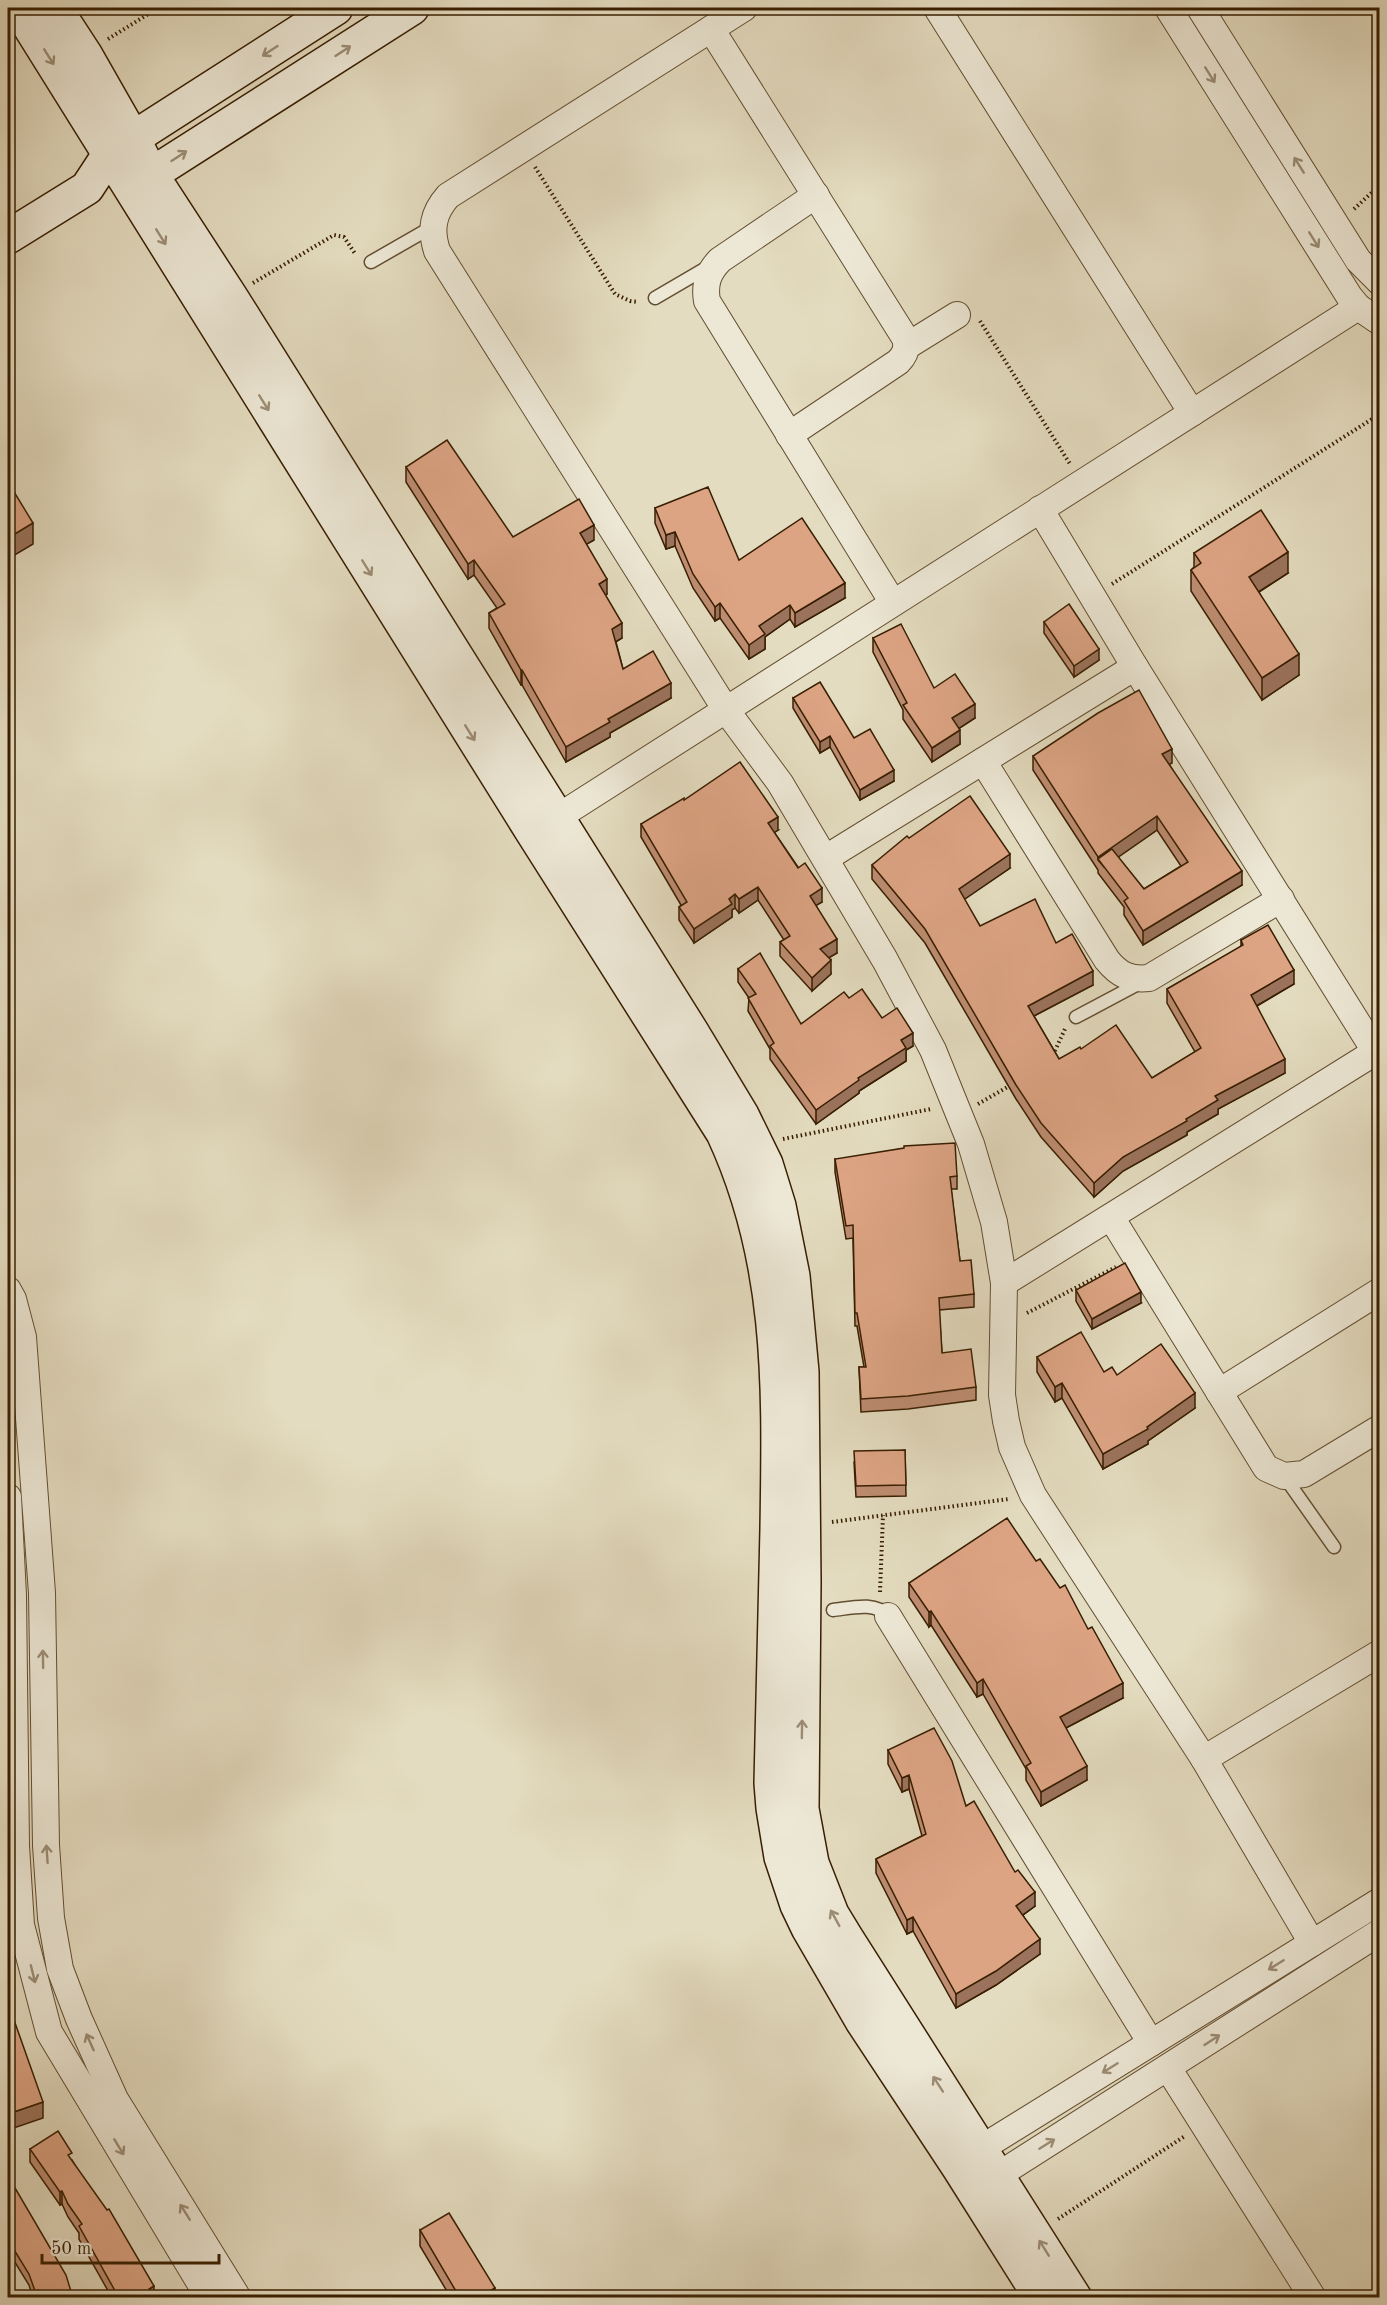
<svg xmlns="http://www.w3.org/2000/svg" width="1387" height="2305" font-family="'Old Standard TT',serif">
<rect width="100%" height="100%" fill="#e4dcc0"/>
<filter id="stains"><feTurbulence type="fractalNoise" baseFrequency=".00333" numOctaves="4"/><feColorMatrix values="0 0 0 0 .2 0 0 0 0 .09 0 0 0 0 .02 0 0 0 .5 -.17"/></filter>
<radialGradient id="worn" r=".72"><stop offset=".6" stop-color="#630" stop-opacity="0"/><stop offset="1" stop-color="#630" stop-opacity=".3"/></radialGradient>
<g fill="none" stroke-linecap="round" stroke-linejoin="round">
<defs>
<g id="lane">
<path d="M371 262 432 227"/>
<path d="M655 298 708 267"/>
<path d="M1076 1017 1140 983"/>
<path d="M1284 1476 1334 1547"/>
<path d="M833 1610C851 1608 875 1601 888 1616"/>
</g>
<g id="street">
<path d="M744 8 448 196C433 213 430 229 437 251L726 710 780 783 885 960 933 1050 971 1144 994 1222 1004 1283 1002 1395 1006 1421 1012 1447 1033 1495 1204 1759 1312 1943"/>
<path d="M937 8 1192 413"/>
<path d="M1168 8 1349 296 1358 307 1380 322"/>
<path d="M1200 8 1358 260 1380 282"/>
<path d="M711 29 905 338C908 348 905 355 898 362L789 435"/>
<path d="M816 195 720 260C708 272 704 284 707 301L893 603"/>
<path d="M907 346 957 315"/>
<path d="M1040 509 1135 667 1375 1051"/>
<path d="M983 761 1107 960C1119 975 1130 980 1149 978L1281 899"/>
<path d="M558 817 1358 307"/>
<path d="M826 858 1135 667"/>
<path d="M1111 1217 1266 1468 1284 1476 1304 1474 1380 1428"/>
<path d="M1004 1283 1380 1049"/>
<path d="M8 1290 13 1299 23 1337 42 1593 46 1845 51 1918 60 1969 79 2019 115 2099 238 2298"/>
<path d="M1219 1392 1380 1291"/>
<path d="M8 1497 13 1595 16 1846 21 1925 49 2032 209 2298"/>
<path d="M888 1616 1151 2043"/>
<path d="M1204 1759 1380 1653"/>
<path d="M1168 2068 1313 2298"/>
<path d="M980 2149 1380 1901"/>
<path d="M997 2176 1380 1932"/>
</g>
<g id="secondary">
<path d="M18 8 531 830 723 1133C783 1262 779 1390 777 1529 775 1613 773 1698 771 1783L773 1808 781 1857 797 1905 808 1928 862 2021 959 2168 1041 2298"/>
<path d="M55 8 85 54 134 140 151 174 231 297 692 1032 742 1115 766 1164 779 1206 793 1276 802 1372 804 1582 802 1809 812 1863 832 1914 846 1937 1075 2298"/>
<path d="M133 186 412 8"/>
<path d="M8 237 87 188 110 153 336 8"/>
</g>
</defs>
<!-- lane casing -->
<use href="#lane" stroke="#634e30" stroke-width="15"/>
<!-- street casing -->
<use href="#street" stroke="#634e30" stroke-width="28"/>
<!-- secondary casing -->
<use href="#secondary" stroke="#381e00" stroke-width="36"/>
<!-- path -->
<g stroke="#381e00" stroke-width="4" stroke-dasharray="1.5 3" stroke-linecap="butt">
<path d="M108 39 158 8"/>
<path d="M535 167 615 294 630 301 638 302"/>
<path d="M1354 209 1380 185"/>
<path d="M253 283 334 235 344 237 356 255"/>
<path d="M980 321 1070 464"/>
<path d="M1112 584 1380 414"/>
<path d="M1053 1055 1065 1029"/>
<path d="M978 1104 1011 1085"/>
<path d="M783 1139 931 1109"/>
<path d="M1027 1313 1116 1267"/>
<path d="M832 1522 1009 1499"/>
<path d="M880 1592 883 1515"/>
<path d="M1058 2219 1185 2136"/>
</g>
<!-- lane -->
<use href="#lane" stroke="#ede8d6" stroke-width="12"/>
<!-- street -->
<use href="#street" stroke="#ede8d6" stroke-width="26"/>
<!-- secondary -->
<use href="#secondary" stroke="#ede8d6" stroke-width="33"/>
</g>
<!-- wall -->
<g fill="#be8d72" stroke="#381e00" stroke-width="1.5" fill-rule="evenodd">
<path d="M406 467 513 537 594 540 586 544 607 594 605 595 622 638 616 642 623 669 671 698 610 733V737L566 762 522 685H521L489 628V613L497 608 474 575 468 579 406 482Z"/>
<path d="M655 508 739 560 845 598 795 627 790 619 765 637V649L749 659 720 618 715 621 693 588 675 546 666 549 655 523Z"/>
<path d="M1194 553 1288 573 1259 592 1299 675 1262 700 1191 591V570L1194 567Z"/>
<path d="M1044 622 1099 660 1074 677 1044 633Z"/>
<path d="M873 638 934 688 975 718 959 728 960 744 932 762 903 719V710L873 652Z"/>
<path d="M793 698 854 738 894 781 860 800 830 747 820 753 793 708Z"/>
<path d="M1033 756 1172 763 1169 764 1242 885 1143 945 1124 915V907L1098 873V870L1033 770ZM1157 830 1181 866 1144 889 1118 857Z"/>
<path d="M641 824 778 830 774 832 822 902 816 905 837 953 828 958 831 974 812 991 780 956V942L784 940 758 900 739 913 735 908 732 910V917L694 943 679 920V907L681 905 641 837Z"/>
<path d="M909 838 1010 868 964 899 980 926 1056 943 1093 985 1034 1016 1059 1059 1081 1049 1152 1078 1195 1052 1167 1003V989L1241 947V940L1294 984 1257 1006 1285 1073 1218 1109V1114L1187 1132V1135L1123 1171 1094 1197 1041 1137 1016 1099 925 943 872 879V865Z"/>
<path d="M738 969 801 1024 849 998 882 1018 913 1046 906 1050V1061L859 1091V1093L816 1124 770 1059V1049L748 1011 749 998 738 982Z"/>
<path d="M835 1159 957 1176V1189H951L960 1261 974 1294V1307L939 1310 942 1353 976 1387V1400L908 1409 861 1412 859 1367H864L857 1326H855L853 1238 846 1239 835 1172Z"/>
<path d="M1076 1290 1141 1303 1092 1329 1076 1301Z"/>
<path d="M1037 1357 1117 1375 1195 1408 1148 1441V1444L1103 1469 1062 1398 1055 1402 1037 1372Z"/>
<path d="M905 1450 906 1496 856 1497 854 1462Z"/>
<path d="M909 1583 1123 1698 1066 1728 1087 1780 1041 1806 1026 1780V1769L983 1694 977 1697 931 1625 929 1627 909 1597Z"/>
<path d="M888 1750 966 1806 1035 1906 1023 1915 1040 1954 996 1985 956 2008 913 1931 907 1934 876 1873V1859L922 1836 909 1789 902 1792 888 1764Z"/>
<path d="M30 2149 72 2160 154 2298H112L79 2239V2233L68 2217 62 2204 60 2205 30 2162Z"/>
<path d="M8 2176 73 2298H33L29 2285 8 2251Z"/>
<path d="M420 2230 495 2298H451L420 2246Z"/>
</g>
<!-- shaded-wall -->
<g fill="#9b735c" stroke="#381e00" stroke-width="1.5">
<path d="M33 523V544L8 559V538Z"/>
<path d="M594 525V540L580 548V533Z"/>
<path d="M675 532V546L666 549V535Z"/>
<path d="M1288 552V573L1249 598V577Z"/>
<path d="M474 560V575L468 579V564Z"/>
<path d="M607 579V594L599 600V584Z"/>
<path d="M845 583V598L795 627V613Z"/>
<path d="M720 603V618L715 621V607Z"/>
<path d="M790 605V619L765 637V649L749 659V645L759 626Z"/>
<path d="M622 623V638L612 644V629Z"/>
<path d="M1099 649V660L1074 677V666Z"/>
<path d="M1299 654V675L1262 700V678Z"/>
<rect x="521" y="670" width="1" height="15"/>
<path d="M671 683V698L610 733V737L566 762V747L608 719Z"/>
<path d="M975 704V718L952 733V718Z"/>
<path d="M960 730V744L932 762V748Z"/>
<path d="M830 736V747L820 753V742Z"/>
<path d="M1172 749V763L1162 768V754Z"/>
<path d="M894 770V781L860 800V790Z"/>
<path d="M1157 816V830L1104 867 1098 860V857Z"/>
<path d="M778 817V830L768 837V823Z"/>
<path d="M1010 854V868L959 903V889Z"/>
<path d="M1242 871V885L1143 945V931Z"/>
<path d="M758 887V900L739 913V899Z"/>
<path d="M822 888V902L810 909V896Z"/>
<path d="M735 894V908L732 910V917L694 943V929Z"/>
<path d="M837 939V953L820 963V949Z"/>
<path d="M831 960V974L812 991V978Z"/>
<path d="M1294 970V984L1251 1009V995Z"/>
<path d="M1093 971V985L1028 1019V1006Z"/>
<path d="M913 1033V1046L906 1050V1061L859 1091V1093L816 1124V1110L858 1078 901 1040Z"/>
<path d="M1285 1059V1073L1218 1109V1114L1187 1132V1135L1123 1171 1094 1197V1183L1123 1157 1215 1096Z"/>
<path d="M1141 1292V1303L1092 1329V1319Z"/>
<path d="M1062 1383V1398L1055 1402V1387Z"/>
<path d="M1195 1393V1408L1148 1441V1444L1103 1469V1454L1147 1427Z"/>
<path d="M931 1611V1625L929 1627V1612Z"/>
<path d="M983 1679V1694L977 1697V1683Z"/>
<path d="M1123 1683V1698L1060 1731V1717Z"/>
<path d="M1087 1766V1780L1041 1806V1792Z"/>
<path d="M909 1775V1789L902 1792V1778Z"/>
<path d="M1035 1892V1906L1016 1920V1906Z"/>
<path d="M913 1917V1931L907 1934V1920Z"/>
<path d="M1040 1939V1954L996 1985 956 2008V1994Z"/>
<path d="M43 2102V2118L8 2130V2114Z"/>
<path d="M62 2191V2204L60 2205V2192Z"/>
<path d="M154 2286V2298L149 2289Z"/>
<path d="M495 2288V2298H478Z"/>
<path d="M38 2290V2298H35V2291Z"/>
</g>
<!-- building -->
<g fill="#dda484" stroke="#381e00" stroke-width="1.5">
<path d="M447 440 513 537 579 499 594 525 580 533 607 579 599 584 622 623 612 629 623 669 653 651 671 683 608 719 610 722 566 747 522 670H521L489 613 505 604 474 560 468 564 406 467Z"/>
<path d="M8 482 33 523 8 538Z"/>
<path d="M708 487 739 560 802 518 845 583 795 613 790 605 759 626 765 634 749 645 720 603 715 607 693 574 675 532 666 535 655 508Z"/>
<path d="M1261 510 1288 552 1249 577 1299 654 1262 678 1191 570 1201 563 1194 553Z"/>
<path d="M1069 604 1099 649 1074 666 1044 622Z"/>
<path d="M901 624 934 688 955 674 975 704 952 718 960 730 932 748 903 705 907 703 873 638Z"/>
<path d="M820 682 854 738 870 729 894 770 860 790 830 736 820 742 793 698Z"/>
<path d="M1139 690 1172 749 1162 754 1242 871 1143 931 1124 901 1128 898 1098 859 1112 849 1144 889 1188 862 1157 816 1098 857 1033 756 1098 713Z"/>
<path d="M740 762 778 817 768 823 798 868 805 863 822 888 810 896 837 939 820 949 831 960 812 978 780 942 790 936 758 887 739 899 735 894 729 899 732 904 694 929 679 907 687 902 641 824 684 798V800Z"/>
<path d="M970 796 1010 854 959 889 980 926 1035 899 1056 943 1072 934 1093 971 1028 1006 1059 1059 1080 1047 1081 1049 1116 1025 1152 1078 1201 1048 1167 989 1243 945 1241 940 1268 925 1294 970 1251 995 1285 1059 1215 1096 1218 1100 1186 1119 1187 1121 1123 1157 1094 1183 1041 1123 1016 1085 925 929 872 865 907 836 909 838Z"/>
<path d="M760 953 801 1024 844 992 849 998 862 989 882 1018 897 1008 913 1033 901 1040 906 1048 858 1078 859 1080 816 1110 770 1046 774 1043 748 998 756 994 738 969Z"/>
<path d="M955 1143 957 1176 950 1177 960 1261 971 1260 974 1294 939 1298 942 1353 971 1349 976 1387 908 1396 861 1399 859 1367H866L857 1313H855L853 1225 846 1226 835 1159 904 1148V1146Z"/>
<path d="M1125 1263 1141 1292 1092 1319 1076 1290Z"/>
<path d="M1081 1332 1104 1372 1112 1367 1117 1375 1161 1344 1195 1393 1147 1427 1148 1429 1103 1454 1062 1383 1055 1387 1037 1357Z"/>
<path d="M905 1450 906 1485 856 1486 854 1451Z"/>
<path d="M1007 1518 1036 1561 1040 1559 1060 1588 1065 1585 1088 1629 1092 1627 1123 1683 1060 1717 1087 1766 1041 1792 1026 1766 1031 1763 983 1679 977 1683 931 1611 929 1612 909 1583Z"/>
<path d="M934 1728 952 1761 966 1806 974 1801 1015 1872 1018 1870 1035 1892 1016 1906 1040 1939 996 1971 956 1994 913 1917 907 1920 876 1859 926 1834 909 1775 902 1778 888 1750Z"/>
<path d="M8 2003 43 2102 8 2114Z"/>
<path d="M58 2131 72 2153 68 2155 107 2210 109 2209 154 2286 149 2289 154 2298H119L79 2226 82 2224 68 2204 62 2191 60 2192 30 2149Z"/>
<path d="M8 2176 66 2275 73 2298H40L38 2290 35 2291 29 2274 8 2240Z"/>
<path d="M449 2213 495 2288 478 2298H460L420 2230Z"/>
</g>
<!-- one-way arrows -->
<defs><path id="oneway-shaft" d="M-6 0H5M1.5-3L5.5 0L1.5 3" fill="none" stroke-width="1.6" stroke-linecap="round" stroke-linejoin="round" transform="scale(1.5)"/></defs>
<g stroke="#9c8d76">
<use href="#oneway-shaft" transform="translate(270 51) rotate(147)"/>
<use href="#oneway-shaft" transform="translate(343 51) rotate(-33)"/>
<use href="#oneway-shaft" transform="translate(49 57) rotate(58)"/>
<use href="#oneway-shaft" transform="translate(1210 75) rotate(58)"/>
<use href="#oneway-shaft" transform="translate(179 156) rotate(-33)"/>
<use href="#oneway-shaft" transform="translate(1299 165) rotate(-122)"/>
<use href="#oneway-shaft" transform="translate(161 237) rotate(58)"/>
<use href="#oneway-shaft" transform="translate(1314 240) rotate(58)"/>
<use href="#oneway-shaft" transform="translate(264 403) rotate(58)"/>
<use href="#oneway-shaft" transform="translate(367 568) rotate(58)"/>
<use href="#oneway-shaft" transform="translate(470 733) rotate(58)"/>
<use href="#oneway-shaft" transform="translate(43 1659) rotate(-91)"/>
<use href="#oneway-shaft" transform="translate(802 1729) rotate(-89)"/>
<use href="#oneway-shaft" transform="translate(47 1854) rotate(-94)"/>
<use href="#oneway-shaft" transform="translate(835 1918) rotate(-119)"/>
<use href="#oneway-shaft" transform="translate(1276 1965) rotate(148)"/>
<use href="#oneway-shaft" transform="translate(33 1974) rotate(76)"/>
<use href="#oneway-shaft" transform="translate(1212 2040) rotate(-33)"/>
<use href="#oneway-shaft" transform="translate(90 2042) rotate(-114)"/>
<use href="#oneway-shaft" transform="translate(1110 2068) rotate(148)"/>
<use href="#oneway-shaft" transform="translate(938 2084) rotate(-123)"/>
<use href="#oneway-shaft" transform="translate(1047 2144) rotate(-32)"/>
<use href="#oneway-shaft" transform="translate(119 2147) rotate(59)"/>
<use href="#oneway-shaft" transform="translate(185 2212) rotate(-122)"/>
<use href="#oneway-shaft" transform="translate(1044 2248) rotate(-122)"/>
</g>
<!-- margin -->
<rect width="1387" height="2305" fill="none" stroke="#e4dcc0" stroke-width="30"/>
<rect x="9" y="9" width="1369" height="2287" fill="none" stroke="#381e00" stroke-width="3"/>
<rect x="15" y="15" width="1357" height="2275" fill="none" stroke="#381e00" stroke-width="1.5"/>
<!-- scale -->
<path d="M42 2254v9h177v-9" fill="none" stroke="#381e00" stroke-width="3"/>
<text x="51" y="2254" font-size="18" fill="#381e00" stroke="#ede8d6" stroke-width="4.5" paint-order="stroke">50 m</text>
<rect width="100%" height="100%" filter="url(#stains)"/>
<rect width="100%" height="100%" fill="url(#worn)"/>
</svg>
